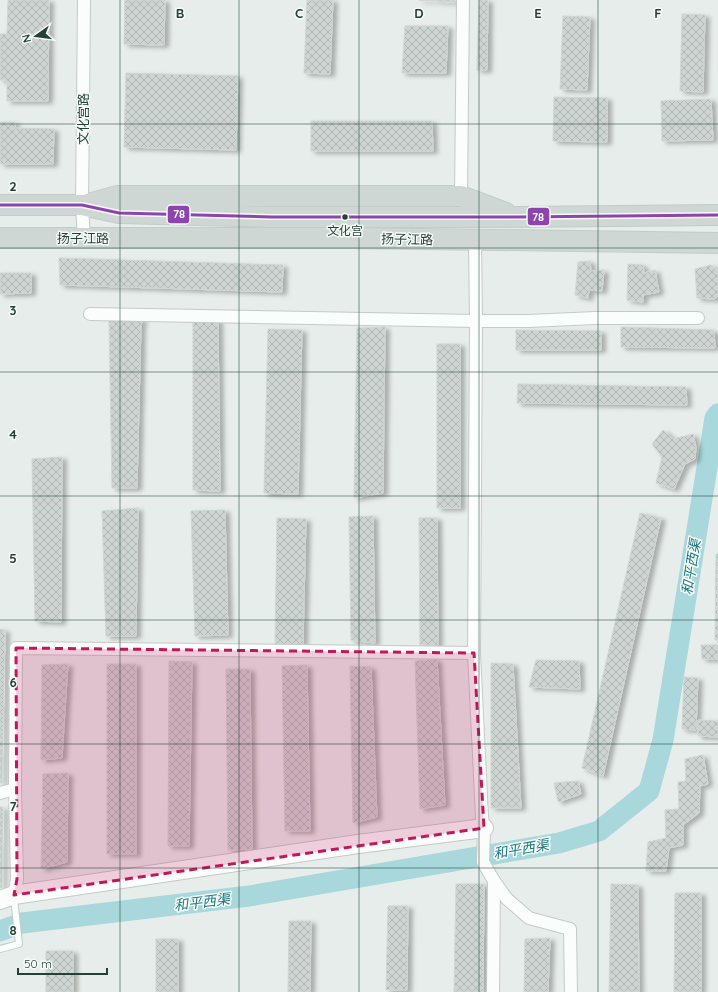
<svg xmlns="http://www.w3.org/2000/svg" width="718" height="992" font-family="Quicksand,'Noto Sans SC',sans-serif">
<defs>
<pattern id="building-cross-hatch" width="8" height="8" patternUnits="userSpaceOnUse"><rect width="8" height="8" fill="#ced4d1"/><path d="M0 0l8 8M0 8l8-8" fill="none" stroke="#b1b7b4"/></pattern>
<filter id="shadow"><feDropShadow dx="4.5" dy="2.5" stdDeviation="2" flood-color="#0004"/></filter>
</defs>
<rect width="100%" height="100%" fill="#e7edea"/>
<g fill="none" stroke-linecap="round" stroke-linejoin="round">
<!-- river -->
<path stroke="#a8d8db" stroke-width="21" d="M0 931 22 923 249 896 559 843 599 831 649 791 663 740 715 418 718 414"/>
</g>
<!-- building -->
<g fill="url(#building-cross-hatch)" stroke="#d0d6d3" filter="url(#shadow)">
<path d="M8 0H49L48 101H7V80H0V34H7Z"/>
<path d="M125 0H165L164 45 124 44Z"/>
<path d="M307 0H333L330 74 304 73Z"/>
<path d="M419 0H455V2Z"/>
<path d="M479 0H488L487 70H477Z"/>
<path d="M682 14 705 15 703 92 680 91Z"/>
<path d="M563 16 590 17 587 90 560 89Z"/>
<path d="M405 26H448L446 73H402Z"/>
<path d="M126 73 238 76 236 150 124 147Z"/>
<path d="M554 97 607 98V142L553 141Z"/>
<path d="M711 99 713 140 662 141 661 101Z"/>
<path d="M311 121H432L433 151H311Z"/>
<path d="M0 122H15V128L54 129 53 164H0Z"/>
<path d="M59 258 283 265 282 292 60 285Z"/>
<path d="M590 261 591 271 604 270 602 291 589 290 588 298 575 295 578 262Z"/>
<path d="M628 264 643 265 644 273 655 270 659 292 643 295V302L627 300Z"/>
<path d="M711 265 718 270V296L714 299 697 298 695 269Z"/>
<path d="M0 273H31V293L0 294Z"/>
<path d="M143 319 141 324 137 488H112L109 320Z"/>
<path d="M218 319 220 491 193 490V320Z"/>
<path d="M385 327 383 493 354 498 357 328Z"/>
<path d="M621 327 714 330 715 348 621 347Z"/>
<path d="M268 329 302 330 298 494 264 493Z"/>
<path d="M516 330 601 331V350H516Z"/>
<rect x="437" y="344" width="23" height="164"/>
<path d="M518 384 686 387 687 405 517 403Z"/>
<path d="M663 430 673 439 693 434 696 447 695 459 685 464 674 489 656 483 662 457 652 444Z"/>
<path d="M62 457 61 622 35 621 32 459Z"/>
<path d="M138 508 136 636H106L102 511Z"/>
<path d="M225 510 228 635 195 636 191 511Z"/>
<path d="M640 513 661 518 603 776 582 768Z"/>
<path d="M373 516 375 643 351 640 349 517Z"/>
<path d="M277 518 306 519 303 644H275Z"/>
<path d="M419 518H437L438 645H420Z"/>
<path d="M716 554H718V640H715Z"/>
<path d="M0 629 5 630 2 783H0Z"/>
<path d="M701 645H718V659H702Z"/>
<path d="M437 659 445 805 420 809 415 661Z"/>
<path d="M536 660 579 661 580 689 529 687Z"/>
<path d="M169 661 192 662 189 846H168Z"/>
<path d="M491 663 513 664 521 808H491Z"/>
<path d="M68 664 62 758 41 760 42 665Z"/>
<rect x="107" y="664" width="29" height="190"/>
<path d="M307 665 310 831H285L282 666Z"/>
<path d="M350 666 371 667 377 817 353 823Z"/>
<path d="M226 669H250L252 849 228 850Z"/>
<path d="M684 677 698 678 696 730 682 729Z"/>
<path d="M698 720 718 721V737L698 736Z"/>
<path d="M703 755 708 784 700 786 699 813 683 825V845L669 848 666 871H646L648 842 666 838 665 810 679 809 678 782 686 781 685 759Z"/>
<path d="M68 773 67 862 41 869 43 774Z"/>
<path d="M578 781 581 794 558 802 554 783Z"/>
<path d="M0 807H3L2 888 0 887Z"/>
<path d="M456 884H484L483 992H454Z"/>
<path d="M611 884 638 885 639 992H609Z"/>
<path d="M675 893H701V992H674Z"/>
<path d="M388 906H408L407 990H386Z"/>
<path d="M289 921H311L310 992H288Z"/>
<path d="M550 938 548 992H524L525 939Z"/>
<rect x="156" y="939" width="22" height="53"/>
<rect x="46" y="951" width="27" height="41"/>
</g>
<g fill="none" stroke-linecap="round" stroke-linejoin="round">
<defs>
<path id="lane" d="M0 949 19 944 14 898"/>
<g id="street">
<path d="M84 0 82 205 84 238"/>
<path d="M461 196 463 0"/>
<path d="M475 239 476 321 474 653 482 817 484 828 483 862 494 881 507 899 529 918 570 929 571 992"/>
<path d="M90 314 476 321H529L595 318H698"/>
<path d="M0 793 15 789"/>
<path d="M14 895 17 879 15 789 16 648 474 653"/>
<path d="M493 992 494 881"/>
</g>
<path id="secondary" d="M0 900 14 895 358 844 484 828"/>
<g id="primary">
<path d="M88 204 117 196H461L506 213"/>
<path d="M0 205H82L119 213 272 217H517L718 215"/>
<path d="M0 238H353L718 243"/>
</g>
</defs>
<!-- lane casing -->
<use href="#lane" stroke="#c4cac7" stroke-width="8"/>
<!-- street casing -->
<use href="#street" stroke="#c4cac7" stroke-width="14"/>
<!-- secondary casing -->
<use href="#secondary" stroke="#c3cac7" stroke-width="20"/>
<!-- primary casing -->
<use href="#primary" stroke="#c2ccc8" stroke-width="22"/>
<!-- lane -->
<use href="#lane" stroke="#fbfcfc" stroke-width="6"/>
<!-- street -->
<use href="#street" stroke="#fbfcfc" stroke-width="12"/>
<!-- secondary -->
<use href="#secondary" stroke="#fbfcfc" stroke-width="18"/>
<!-- primary -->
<use href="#primary" stroke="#cfd7d4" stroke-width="20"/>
<defs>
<path id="bus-1" d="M0 205H82L119 213 272 217H517L718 215"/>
</defs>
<!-- bus-1 casing -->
<use href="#bus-1" stroke="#f6fbf8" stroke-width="6"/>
<!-- bus-1 -->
<use href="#bus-1" stroke="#8e44ad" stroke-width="3"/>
</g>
<!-- marked area -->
<path fill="#c2185b" fill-opacity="0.2" stroke="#c2185b" stroke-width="3" stroke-dasharray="8 5" stroke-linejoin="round" d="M16 648 474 653 484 828 14 895 17 879Z"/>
<!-- grid -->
<path fill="none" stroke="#234237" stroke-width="1" stroke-opacity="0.55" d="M120 0V992M239 0V992M359 0V992M479 0V992M598 0V992M0 124H718M0 248H718M0 372H718M0 496H718M0 620H718M0 744H718M0 868H718"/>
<!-- markers -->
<circle fill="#234237" stroke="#f6fbf8" stroke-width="1.5" cx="345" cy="217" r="3.5"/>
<g text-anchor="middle" stroke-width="3" stroke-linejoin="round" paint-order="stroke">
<!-- bus labels -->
<g font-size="12" fill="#234237" stroke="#f6fbf8">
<text x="345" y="235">文化宫</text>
</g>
<!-- street labels -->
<g font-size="13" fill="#234237" stroke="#f6fbf8">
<text transform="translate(83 119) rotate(-90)" y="5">文化宫路</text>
<text x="83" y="243">扬子江路</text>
<text transform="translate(407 239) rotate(1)" y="5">扬子江路</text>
</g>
<!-- water labels -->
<g font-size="14" font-style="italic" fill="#1b7780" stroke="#f6fbf8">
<text transform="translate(691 567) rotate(-81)" y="5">和平西渠</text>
<text transform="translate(521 849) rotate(-10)" y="5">和平西渠</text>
<text transform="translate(202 902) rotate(-7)" y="5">和平西渠</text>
</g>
</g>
<g font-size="13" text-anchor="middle" font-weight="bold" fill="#234237" stroke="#f6fbf8" stroke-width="3" stroke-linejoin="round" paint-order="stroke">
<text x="180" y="18">B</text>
<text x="299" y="18">C</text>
<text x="419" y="18">D</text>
<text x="538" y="18">E</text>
<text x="658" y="18">F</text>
<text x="13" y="191">2</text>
<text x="13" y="315">3</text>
<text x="13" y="439">4</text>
<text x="13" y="563">5</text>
<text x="13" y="687">6</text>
<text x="13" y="811">7</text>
<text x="13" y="935">8</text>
</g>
<g stroke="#f6fbf8" stroke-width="1.5">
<rect x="167" y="205" width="23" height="19" rx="4" fill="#8e44ad"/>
<rect x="527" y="207" width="23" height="19" rx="4" fill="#8e44ad"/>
</g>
<g font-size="11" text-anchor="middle" font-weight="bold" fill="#fff">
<text x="179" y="218">78</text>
<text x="538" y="221">78</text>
</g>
<!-- north arrow -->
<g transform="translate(36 36) rotate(256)" stroke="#f6fbf8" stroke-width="3" paint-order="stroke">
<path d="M0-3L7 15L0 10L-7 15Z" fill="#234237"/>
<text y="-6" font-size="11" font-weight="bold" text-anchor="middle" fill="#234237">N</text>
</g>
<!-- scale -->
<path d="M18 968v6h89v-6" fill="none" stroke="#234237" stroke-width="2"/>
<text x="24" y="968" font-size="12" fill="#234237" stroke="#f6fbf8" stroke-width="3" paint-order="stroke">50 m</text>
</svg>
